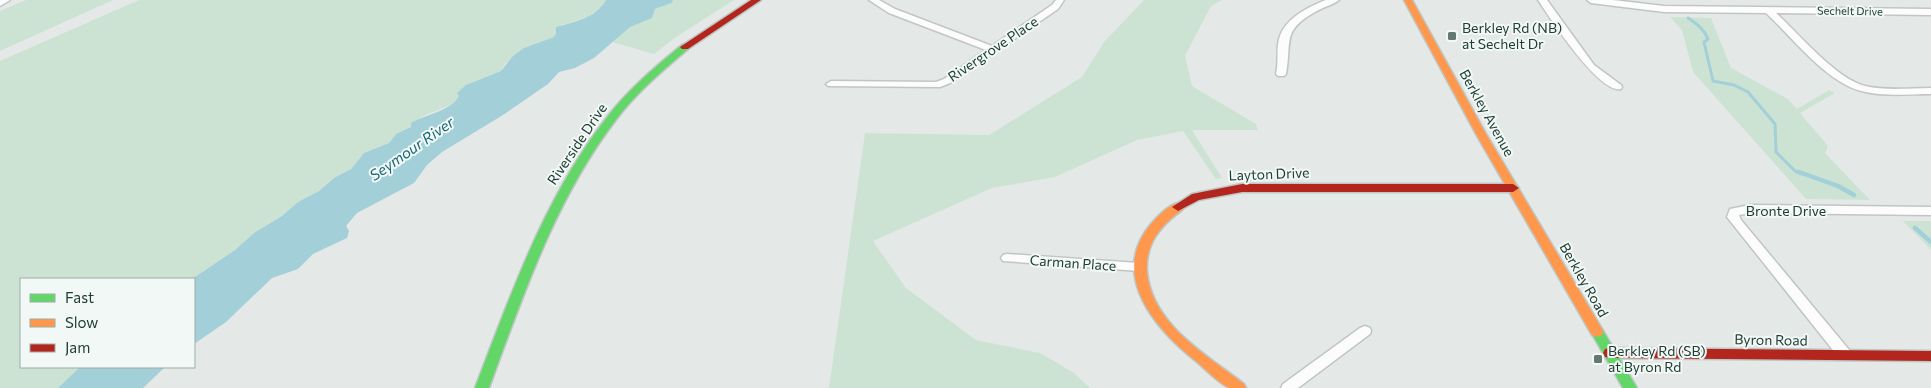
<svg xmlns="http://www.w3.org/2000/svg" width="1931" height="388" font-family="Commissioner,sans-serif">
<rect width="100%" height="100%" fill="#e4e9e7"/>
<!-- green -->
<g fill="#cce3d4">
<path d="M26 0H113L0 51V11Z"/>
<path d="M139 0H606C596 18 574 21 556 27V34L554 37 524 48 505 64 501 71 466 85 457 100 450 105 421 117 411 127 396 134 389 143 364 153 351 169 334 178 319 191 298 202 282 216 254 233 235 250 192 279H21V367H80L58 388H0V61Z"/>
<path d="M673 0H734L676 37 654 54 612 42 630 26 652 18 655 9 672 3Z"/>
<path d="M1144 0H1222L1211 6 1185 56 1192 86 1256 124 1258 130H1192L1222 178 1216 179 1183 131 1137 140 1055 177 992 188 873 241 906 288 976 340 1040 353 1074 373 1090 388H829L865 133 989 135 1082 77 1104 42Z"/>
<path d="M1670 17 1711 18 1731 68 1788 99 1797 109 1829 90 1835 93 1800 113 1828 146 1825 153 1870 200 1806 199 1693 72 1682 30Z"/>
<path d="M1902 221H1931V250L1903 221Z"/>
</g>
<!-- water -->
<g fill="#a3cfd8">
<path d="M606 0H673L672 3 655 9 652 18 630 27 594 58 575 68 559 72 548 84 503 115 442 152 427 165 414 183 357 213 346 226 349 231 347 238 313 254 298 269 272 278 226 322 194 344V279H192L235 250 254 233 282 216 298 202 319 191 334 178 351 169 364 153 389 143 396 134 411 127V123C424 115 451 111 459 96L457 93 466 85 501 71 513 56 524 48 554 37 556 34V27C574 22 596 18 606 0Z"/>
<path d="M80 367H165L143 388H58Z"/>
</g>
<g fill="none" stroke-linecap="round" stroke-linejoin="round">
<!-- stream-far1 -->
<path stroke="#a3cfd8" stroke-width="3" d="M1688 18C1697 24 1704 29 1708 39L1704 42 1713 81 1734 85 1748 92 1775 124 1776 152 1795 171 1802 174"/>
<!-- stream -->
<g stroke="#a3cfd8" stroke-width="4.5">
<path d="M1799 172 1838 186 1854 195"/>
<path d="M1915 228 1931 242"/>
</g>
<defs>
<g id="street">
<path d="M0 0H10L0 6Z"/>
<path d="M869 0H879L895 9 992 46 1052 5 1056 0H1064L1058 9 950 83 940 87 828 86 826 84 831 81 936 82 944 79 986 50 889 13Z"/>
<path d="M1326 0H1339C1333 5 1323 7 1315 12 1281 31 1292 42 1286 74L1284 76H1278L1276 74C1279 62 1276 50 1279 39 1285 18 1308 7 1326 0Z"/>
<path d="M1538 0H1547L1594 65 1621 85 1622 87 1621 89C1599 94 1550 18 1538 0Z"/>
<path d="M1587 0H1613L1664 6 1931 9V15L1776 13C1799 34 1836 79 1865 86 1886 91 1910 88 1931 88V94C1908 94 1884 97 1861 91 1826 82 1792 37 1766 13L1664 12 1591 3Z"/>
<path d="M1750 205 1931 207V215L1750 213 1739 215 1741 220 1850 351 1852 355 1850 359 1845 360 1840 359 1727 217 1730 209Z"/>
<path d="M1007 254 1139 263 1143 264 1145 267 1143 270 1139 271 1003 261 1001 258 1003 255Z"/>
<path d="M1365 326 1370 328 1371 331 1370 334 1298 388H1281L1283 384 1360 328Z"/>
</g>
<g id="fast">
<path d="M685 44 690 47 688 49C662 71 636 93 615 121 555 200 523 296 489 388H475C511 294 545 196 608 116 629 89 655 67 682 45Z"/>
<path d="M1597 327 1602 329 1637 388H1623L1591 332 1592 329Z"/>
</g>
<g id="slow">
<path d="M1404 0H1412L1486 134 1602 329 1603 332 1602 335 1597 337 1592 335 1476 134Z"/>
<path d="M1178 203 1182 204 1184 207 1182 210C1160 226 1145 244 1147 272 1152 325 1207 355 1244 384L1246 388C1241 388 1235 388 1230 388 1222 386 1204 368 1197 362 1156 330 1108 275 1151 224 1158 216 1167 206 1178 203Z"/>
</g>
<g id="jam">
<path d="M751 0H761L688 49H682L680 47Z"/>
<path d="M1242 184H1513L1519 188 1513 192H1242L1199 200 1178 211 1172 207 1192 194Z"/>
<path d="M1610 348 1931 351V361L1610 358 1605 357 1603 353 1605 349Z"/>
</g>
</defs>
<!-- street casing -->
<use href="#street" stroke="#c1c6c4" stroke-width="3"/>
<!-- fast casing -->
<use href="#fast" stroke="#bfc7c4" stroke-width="3"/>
<!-- slow casing -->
<use href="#slow" stroke="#bfc7c4" stroke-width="3"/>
<!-- jam casing -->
<use href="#jam" stroke="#bfc7c4" stroke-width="3"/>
<!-- street -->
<use href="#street" fill="#fbfcfb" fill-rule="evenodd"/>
<!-- fast -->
<use href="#fast" fill="#63d668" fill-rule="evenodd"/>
<!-- slow -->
<use href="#slow" fill="#ff974d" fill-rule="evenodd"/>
<!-- jam -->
<use href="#jam" fill="#b3261e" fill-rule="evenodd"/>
</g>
<!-- markers -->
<g fill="#657974" stroke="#f1f8f5" stroke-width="2">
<rect x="1447" y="31" width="10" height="10" rx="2.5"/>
<rect x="1593" y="354" width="10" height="10" rx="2.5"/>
</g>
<g text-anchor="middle" stroke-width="4" stroke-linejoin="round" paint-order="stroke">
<!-- far-street labels -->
<g font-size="11" fill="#213d36" stroke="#f1f8f5">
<text transform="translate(1850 11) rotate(1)" y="4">Sechelt Drive</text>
</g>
<!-- poi labels -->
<g font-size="14" fill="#213d36" stroke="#f1f8f5" text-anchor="start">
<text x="1462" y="33">Berkley Rd (NB)<tspan x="1462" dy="16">at Sechelt Dr</tspan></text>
<text x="1608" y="356">Berkley Rd (SB)<tspan x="1608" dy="16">at Byron Rd</tspan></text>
</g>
<!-- street labels -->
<g font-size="14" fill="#213d36" stroke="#f1f8f5">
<text transform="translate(993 49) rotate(-34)" y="5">Rivergrove Place</text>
<text transform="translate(1487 113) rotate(61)" y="5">Berkley Avenue</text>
<text transform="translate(577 144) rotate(-56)" y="5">Riverside Drive</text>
<text transform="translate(1269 174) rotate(-2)" y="5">Layton Drive</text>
<text x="1786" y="216">Bronte Drive</text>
<text transform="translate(1073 263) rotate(4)" y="5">Carman Place</text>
<text transform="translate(1584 280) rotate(60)" y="5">Berkley Road</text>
<text transform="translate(1771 340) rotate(1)" y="5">Byron Road</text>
</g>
<!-- water labels -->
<g font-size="15" font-style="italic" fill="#19677a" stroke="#f1f8f5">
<text transform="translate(412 149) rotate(-35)" y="5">Seymour River</text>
</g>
</g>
<!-- legend -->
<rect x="20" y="278" width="175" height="90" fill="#f1f8f5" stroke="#9eada9"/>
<rect x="30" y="294" width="25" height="8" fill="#63d668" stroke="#9eada9"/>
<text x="65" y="303" font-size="15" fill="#213d36">Fast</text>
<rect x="30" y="319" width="25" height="8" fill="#ff974d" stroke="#9eada9"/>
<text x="65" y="328" font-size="15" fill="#213d36">Slow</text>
<rect x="30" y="344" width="25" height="8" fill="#b3261e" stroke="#9eada9"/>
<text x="65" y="353" font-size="15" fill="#213d36">Jam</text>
</svg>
